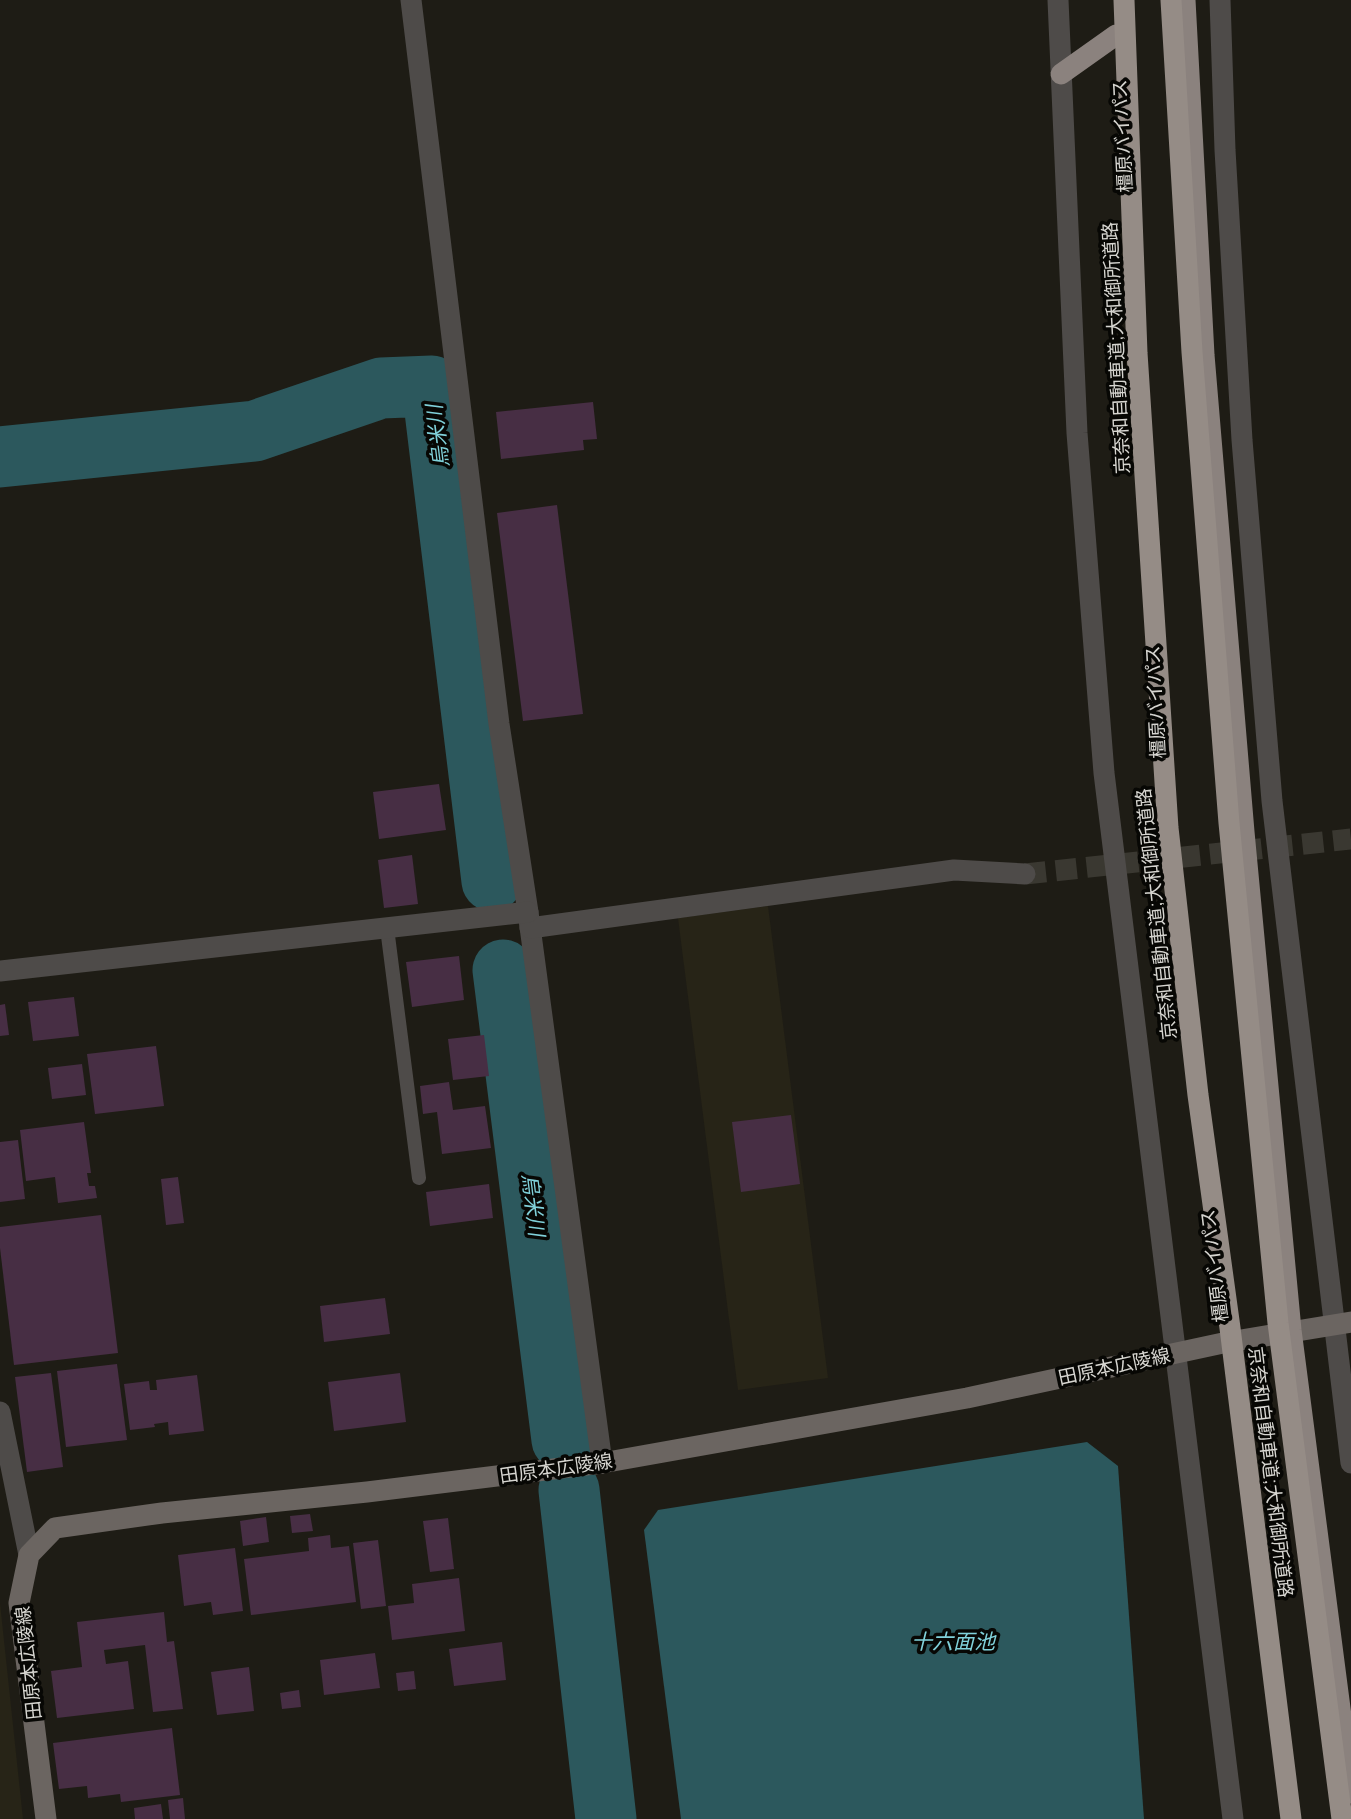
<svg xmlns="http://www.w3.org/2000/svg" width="1351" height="1819" font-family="Manrope,'Noto Sans JP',sans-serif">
<rect width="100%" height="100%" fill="#1e1c15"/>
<!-- built -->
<g fill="#272417">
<path d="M768 906 828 1378 738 1390 678 918Z"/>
<path d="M0 1603 23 1819H0Z"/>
</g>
<!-- water -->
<path fill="#2c585d" d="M1087 1442 1118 1466 1144 1819H681L644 1530 658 1510Z"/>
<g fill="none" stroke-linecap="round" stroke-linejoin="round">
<!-- river -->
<g stroke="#2c585d" stroke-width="61">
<path d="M0 457 255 431 381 388 432 386 492 881"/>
<path d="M503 970 562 1440"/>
<path d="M569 1490 606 1819"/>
</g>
</g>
<!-- building -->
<g fill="#472e44">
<path d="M593 402 597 439 583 440 584 450 501 459 496 412Z"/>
<path d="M557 505 583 714 523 721 497 513Z"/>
<path d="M439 784 446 830 379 839 373 792Z"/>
<path d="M412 855 418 904 384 908 378 860Z"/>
<path d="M459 956 464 1000 412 1007 406 962Z"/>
<path d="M74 997 79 1036 33 1041 28 1002Z"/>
<path d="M5 1004 9 1035 0 1036V1005Z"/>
<path d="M484 1035 489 1076 453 1080 448 1039Z"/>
<path d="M156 1046 164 1106 95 1114 87 1054Z"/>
<path d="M82 1064 86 1095 52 1099 48 1068Z"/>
<path d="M449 1082 453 1110 485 1106 491 1148 442 1154 437 1112 423 1114 420 1086Z"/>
<path d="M791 1115 800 1184 741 1192 732 1122Z"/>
<path d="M84 1122 91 1173H87L89 1186H95L97 1198 58 1203 55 1177 26 1181 20 1130Z"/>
<path d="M18 1140 25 1199 0 1202V1142Z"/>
<path d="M178 1177 184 1223 166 1225 161 1179Z"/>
<path d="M489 1184 493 1218 430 1226 426 1192Z"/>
<path d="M101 1215 118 1353 14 1365 0 1248V1227Z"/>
<path d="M385 1298 390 1334 324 1342 320 1306Z"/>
<path d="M117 1364 127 1440 66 1447 57 1371Z"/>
<path d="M51 1373 63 1467 27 1472 15 1377Z"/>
<path d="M400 1373 406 1422 334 1431 328 1382Z"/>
<path d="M197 1375 204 1431 169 1435 168 1422 154 1424 155 1427 130 1430 124 1384 149 1381 150 1390H157L156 1380Z"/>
<path d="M310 1514 313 1531 292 1533 290 1516Z"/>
<path d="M266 1517 269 1542 243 1546 240 1521Z"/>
<path d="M448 1518 454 1569 430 1572 423 1521Z"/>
<path d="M330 1535 331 1548 349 1546 356 1602 251 1615 244 1559 309 1551 308 1538Z"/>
<path d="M378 1540 386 1606 361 1609 353 1543Z"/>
<path d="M235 1548 243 1611 213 1615 211 1602 184 1606 178 1555Z"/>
<path d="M459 1578 465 1631 392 1640 388 1606 414 1603 412 1584Z"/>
<path d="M164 1612 167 1642 174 1641 183 1709 153 1712 145 1645 104 1650 106 1664 128 1661 134 1709 57 1718 51 1671 82 1667 77 1622Z"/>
<path d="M502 1642 506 1680 454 1686 449 1649Z"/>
<path d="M375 1653 380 1688 324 1695 320 1660Z"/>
<path d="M249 1667 254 1711 217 1715 211 1672Z"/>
<path d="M414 1671 416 1689 398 1691 396 1673Z"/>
<path d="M299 1690 301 1707 282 1709 280 1693Z"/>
<path d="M172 1728 180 1795 121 1802 120 1794 88 1798 87 1786 59 1789 53 1743Z"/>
<path d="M183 1798 185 1819H170L168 1800Z"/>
<path d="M161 1804 163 1819H135L134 1808Z"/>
</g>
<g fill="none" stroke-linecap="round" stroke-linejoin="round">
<!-- minor-tunnel -->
<path stroke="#3a3831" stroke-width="21" stroke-dasharray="21 10" stroke-linecap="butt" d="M1025 874 1351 839"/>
<!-- service -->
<path stroke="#4e4b49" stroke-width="14" d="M387 928 419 1178"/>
<!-- minor -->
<g stroke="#4e4b49" stroke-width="21">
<path d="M411 0 499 724 528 912 602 1463"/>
<path d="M1058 0 1077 433 1104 773 1233 1819"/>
<path d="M1220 0 1225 150 1242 440 1272 801 1351 1463"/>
<path d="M530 928 954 870 1025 874"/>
<path d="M0 1412 29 1555"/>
</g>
<!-- tertiary -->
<path stroke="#4e4b49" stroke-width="21" d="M0 971 528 912"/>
<!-- secondary -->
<path stroke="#6b6561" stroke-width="21" d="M46 1819 19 1603 29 1555 55 1528 162 1513 367 1492 602 1463 967 1398 1223 1343 1351 1322"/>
<!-- trunk -->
<g stroke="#8b827e" stroke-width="21">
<path d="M1185 0 1204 355 1244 832 1291 1330 1351 1793"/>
<path d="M1061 74 1116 35"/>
</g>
<!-- motorway-bridge -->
<g stroke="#958c86" stroke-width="21">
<path d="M1124 0 1137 353 1168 828 1198 1095 1230 1328 1291 1819"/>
<path d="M1171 0 1192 352 1229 823 1278 1323 1342 1819"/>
</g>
</g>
<g text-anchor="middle" stroke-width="7" stroke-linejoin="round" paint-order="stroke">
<!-- street labels -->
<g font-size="19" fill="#d6d5d0" stroke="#070704">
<text transform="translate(1122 136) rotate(-93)" y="7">橿原バイパス</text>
<text transform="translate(1116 348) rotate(-93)" y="7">京奈和自動車道;大和御所道路</text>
<text transform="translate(1155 702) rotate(-93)" y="7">橿原バイパス</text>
<text transform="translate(1156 914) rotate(-96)" y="7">京奈和自動車道;大和御所道路</text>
<text transform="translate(1214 1266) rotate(-97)" y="7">橿原バイパス</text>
<text transform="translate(1114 1366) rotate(-12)" y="7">田原本広陵線</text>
<text transform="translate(556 1468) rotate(-8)" y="7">田原本広陵線</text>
<text transform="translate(1271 1472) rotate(83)" y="7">京奈和自動車道;大和御所道路</text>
<text transform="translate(28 1663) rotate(-96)" y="7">田原本広陵線</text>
</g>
<!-- water labels -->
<g font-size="21" font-style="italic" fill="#80d1da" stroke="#070704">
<text transform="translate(438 436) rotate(-97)" y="7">烏米川</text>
<text transform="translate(533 1205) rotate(83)" y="7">烏米川</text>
<text x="953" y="1649">十六面池</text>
</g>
</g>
</svg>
